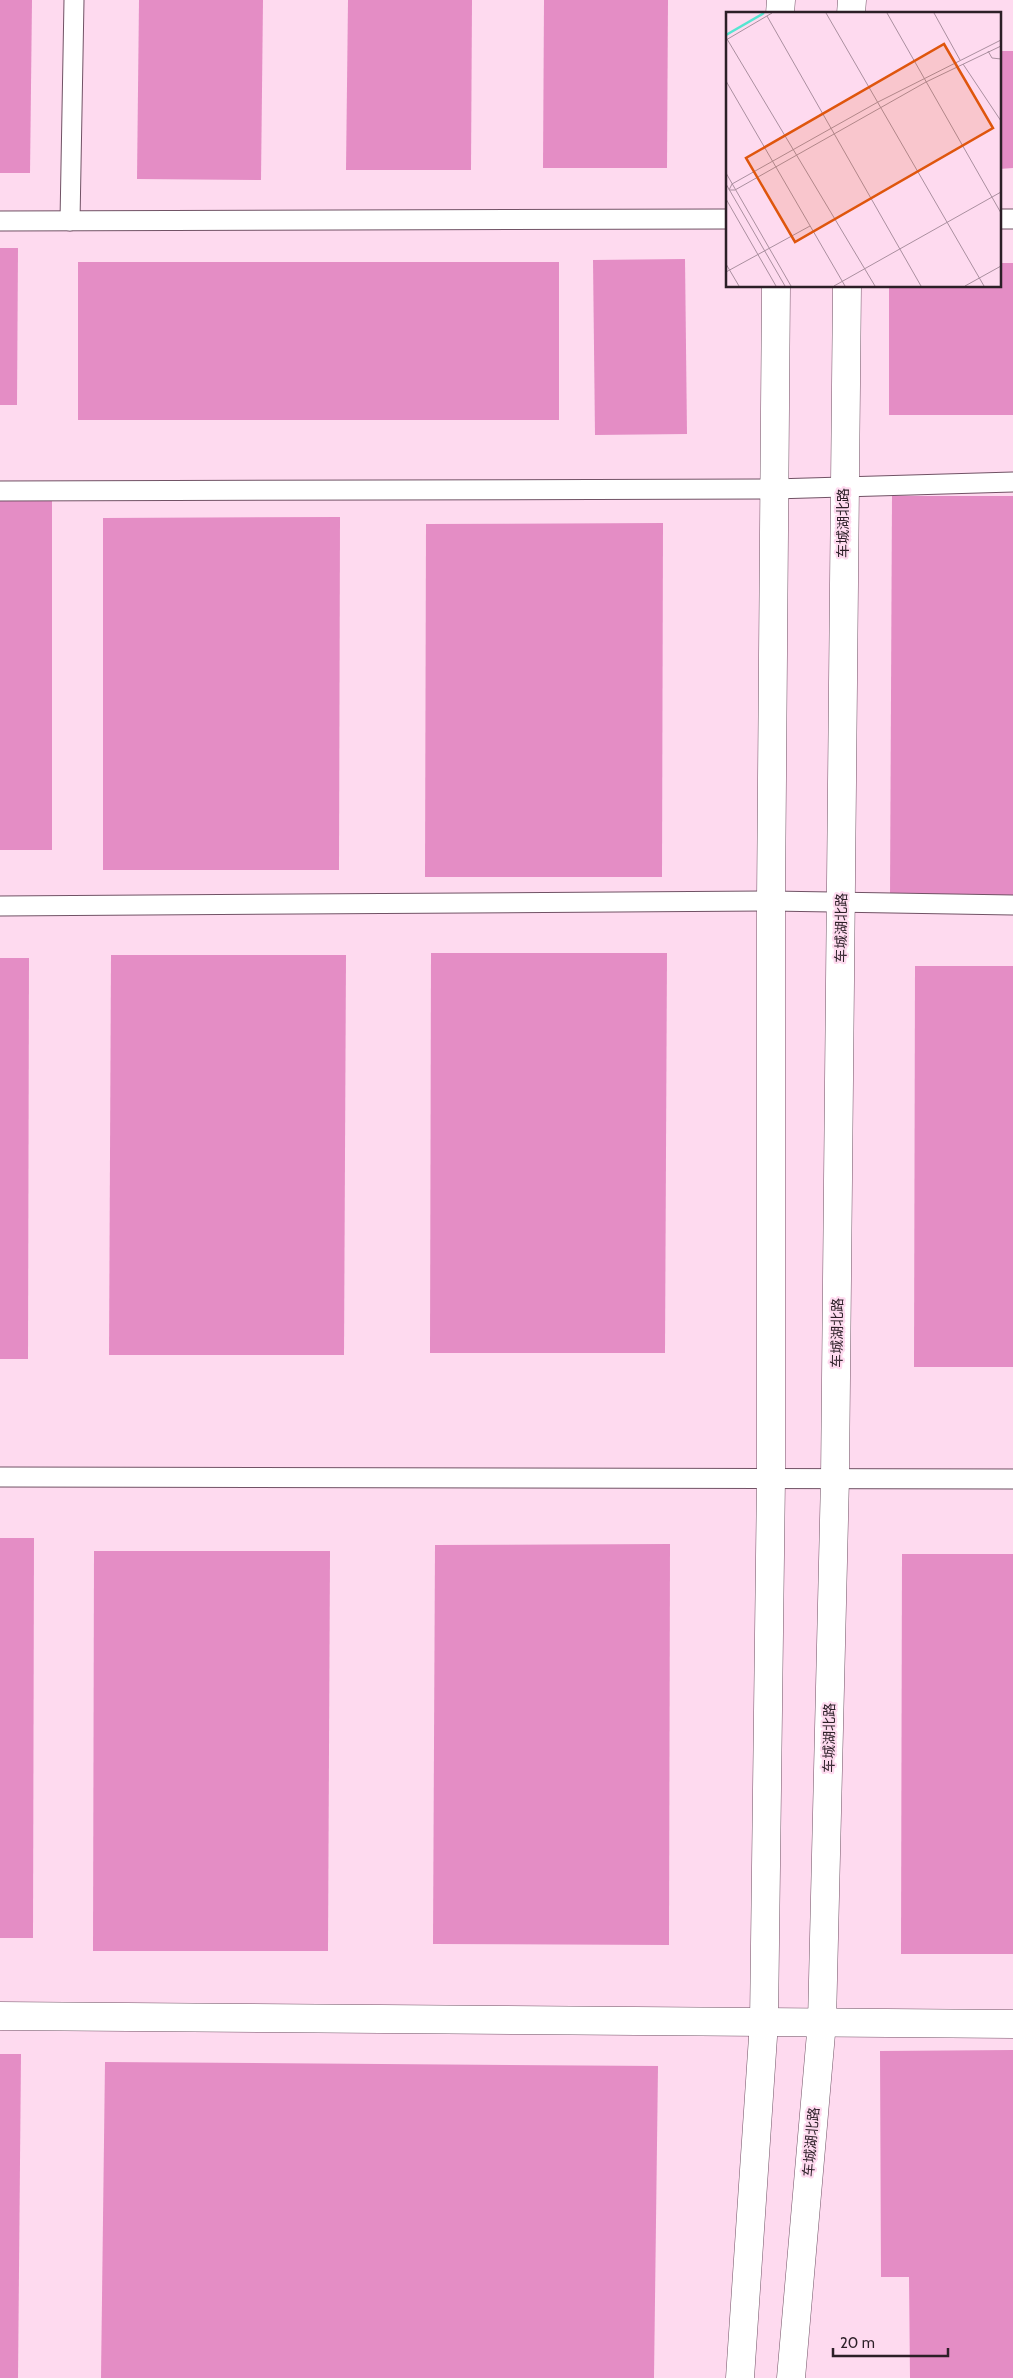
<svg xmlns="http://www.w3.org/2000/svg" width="1013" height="2378" font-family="Cabin,'Noto Sans SC',sans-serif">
<rect width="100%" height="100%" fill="#fedaef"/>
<!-- building -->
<g fill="#e48dc5">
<path d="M0 0H32L30 173H0Z"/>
<path d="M139 0H263L261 180 137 179Z"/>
<path d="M348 0H472L471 170H346Z"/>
<path d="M544 0H668L667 168H543Z"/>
<path d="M999 51H1013V168L999 169Z"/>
<path d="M0 248H18L17 405H0Z"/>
<path d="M685 259 687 434 595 435 593 260Z"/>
<rect x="78" y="262" width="481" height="158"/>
<path d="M999 263H1013V415H889V286H999Z"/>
<path d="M892 496H1013V896H890Z"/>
<rect x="0" y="498" width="52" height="352"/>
<path d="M340 517 339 870H103V518Z"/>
<path d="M663 523 662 877H425L426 524Z"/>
<path d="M431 953H667L665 1353H430Z"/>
<path d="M111 955H346L344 1355H109Z"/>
<path d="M0 958H29L28 1359H0Z"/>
<path d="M915 966H1013V1367H914Z"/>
<path d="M0 1538H34L33 1938H0Z"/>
<path d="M670 1544 669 1945 433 1944 435 1545Z"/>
<path d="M94 1551H330L328 1951H93Z"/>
<path d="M902 1554H1013V1954H901Z"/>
<path d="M1013 2050V2378H910L909 2277H881L880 2051Z"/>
<path d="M0 2054H21L18 2378H0Z"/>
<path d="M105 2062 658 2066 654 2378H101Z"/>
</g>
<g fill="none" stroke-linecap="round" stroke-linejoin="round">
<defs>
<g id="service">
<path d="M999 219H1013"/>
<path d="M0 221 727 219"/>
<path d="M70 221 74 0"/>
<path d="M0 491 774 489 1013 482"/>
<path d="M0 906 771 901 1013 905"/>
<path d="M0 1477 1013 1479"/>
</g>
<path id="minor" d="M0 2016 1013 2024"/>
<g id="secondary">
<path d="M780 14 781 0"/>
<path d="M851 14 852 0"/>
<path d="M740 2378 764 2022 771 1478V901L776 286"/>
<path d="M791 2378 822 2022 835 1478 847 286"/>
</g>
</defs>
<!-- service casing -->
<use href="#service" stroke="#715265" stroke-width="21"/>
<!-- minor casing -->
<use href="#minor" stroke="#715265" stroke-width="29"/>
<!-- secondary casing -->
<use href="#secondary" stroke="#715265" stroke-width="29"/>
<!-- service -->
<use href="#service" stroke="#fff" stroke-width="19"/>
<!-- minor -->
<use href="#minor" stroke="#fff" stroke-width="28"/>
<!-- secondary -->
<use href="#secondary" stroke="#fff" stroke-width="28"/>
</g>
<g text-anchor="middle" stroke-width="4.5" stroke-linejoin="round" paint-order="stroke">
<!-- street labels -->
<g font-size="14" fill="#2c1f27" stroke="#fedaef">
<text transform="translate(843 523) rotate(-90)" y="5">车城湖北路</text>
<text transform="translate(841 928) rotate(-89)" y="5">车城湖北路</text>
<text transform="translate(837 1333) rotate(-89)" y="5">车城湖北路</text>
<text transform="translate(829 1738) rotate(-89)" y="5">车城湖北路</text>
<text transform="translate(811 2142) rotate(-85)" y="5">车城湖北路</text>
</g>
</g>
<!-- overview -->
<g transform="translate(726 12)">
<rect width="275" height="275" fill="#fedaef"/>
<path fill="none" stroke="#56e5d1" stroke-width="2.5" d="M0 23 38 1"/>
<path fill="none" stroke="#aa8f9f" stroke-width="1" d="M100 1 258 274M161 1 275 201M208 1 234 48M41 4 195 274M1 27 149 274M0 28 46 1M262 39 266 46 275 47M237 52 275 109M0 69 119 274M0 161 65 274M0 172 59 274M3 178 6 172 152 90 275 28M3 178H9L200 70 275 34M0 187 50 274M0 252 13 274M0 260 84 214M108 274 275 180M239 274 275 254"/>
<path fill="#df560d" fill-opacity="0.15" stroke="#df560d" stroke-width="2.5" d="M218 32 267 116 69 230 20 146Z"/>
<rect width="275" height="275" fill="none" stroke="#2c1f27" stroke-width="2.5"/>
</g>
<!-- scale -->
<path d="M833 2348v8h115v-8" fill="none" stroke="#2c1f27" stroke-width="2.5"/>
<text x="840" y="2348" font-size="15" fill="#2c1f27" stroke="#fedaef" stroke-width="4" paint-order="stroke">20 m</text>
</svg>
